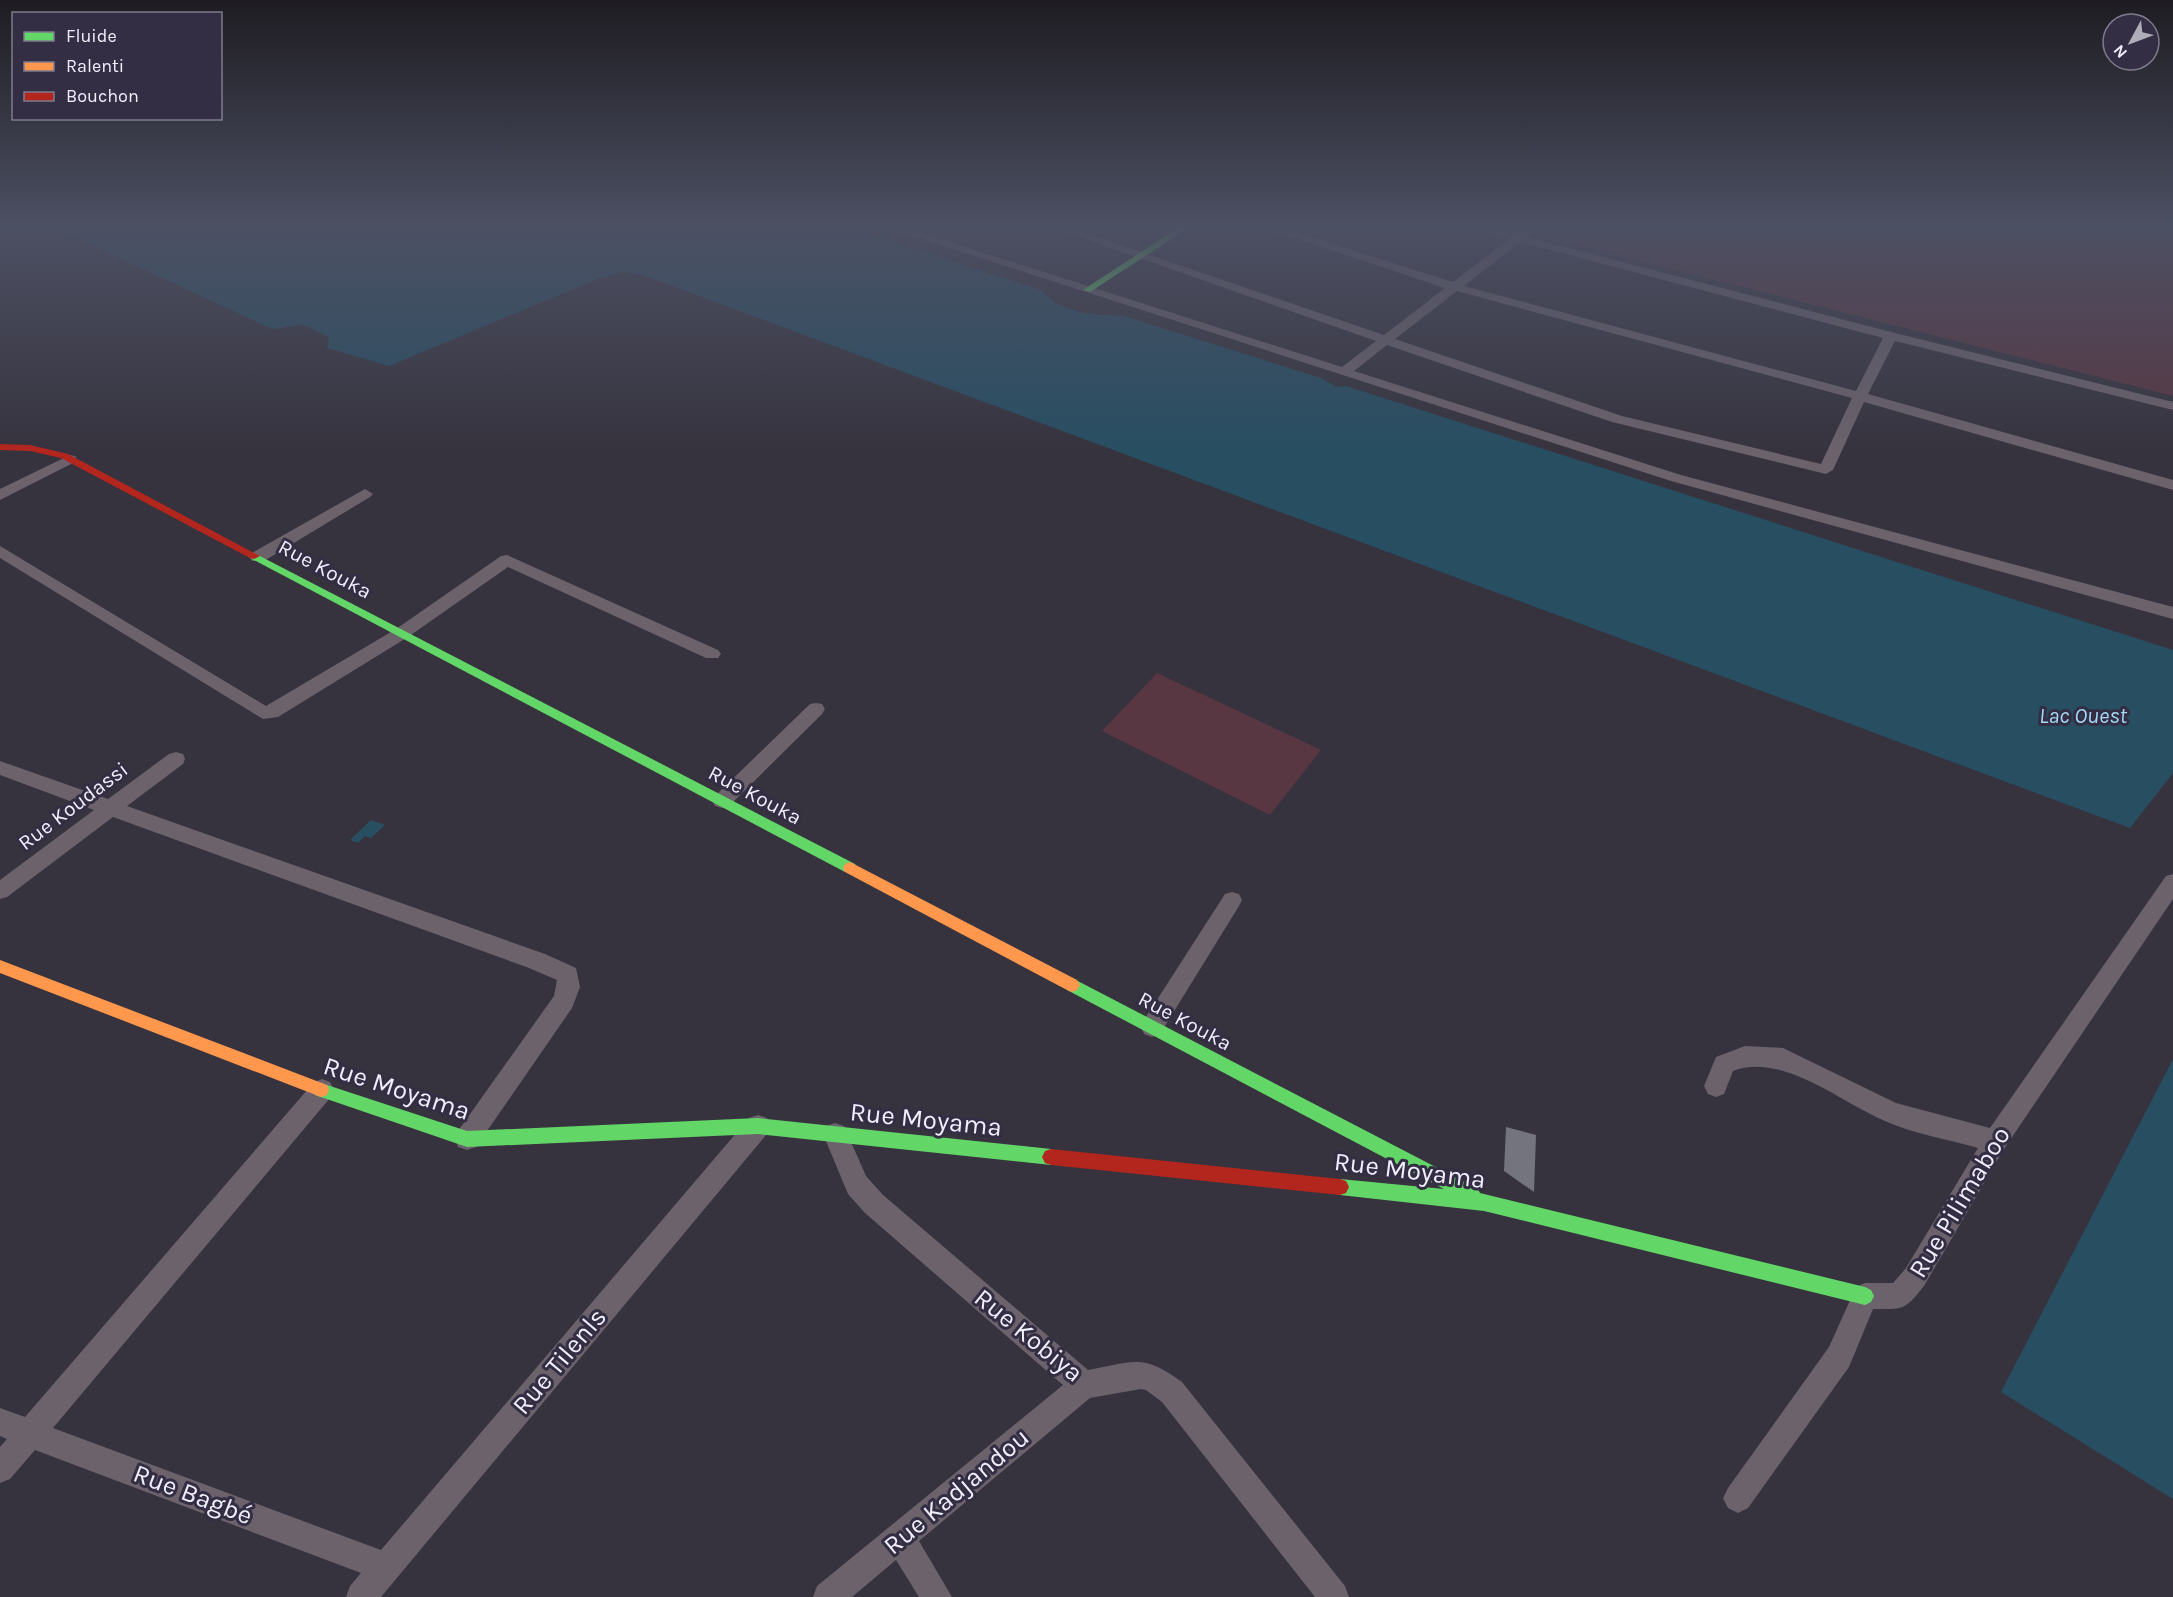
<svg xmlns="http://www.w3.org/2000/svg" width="2173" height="1597" font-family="Karla,sans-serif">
<rect width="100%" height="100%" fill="#36333e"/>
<!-- green -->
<g fill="#583642">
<path d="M1555 228H2058L2173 240V396L1547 237Z"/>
<path d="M1157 673 1321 750 1270 815 1102 731Z"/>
</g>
<!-- water -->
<g fill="#284e62">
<path d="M55 228H851L1041 290C1061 314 1094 315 1124 316L1321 378 1337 387 1346 386 2173 650V773L2130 828 643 275 624 272 600 278 389 366 327 348 329 337 303 325 272 329Z"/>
<path d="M371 820 385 825 371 838 365 836 358 843 350 840Z"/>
<path d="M2173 1059V1499L2001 1392Z"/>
</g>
<!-- building -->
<path fill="#74747e" d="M1506 1127 1536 1135 1534 1192 1504 1171Z"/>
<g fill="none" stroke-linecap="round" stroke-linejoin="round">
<!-- street -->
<g fill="#6b626c" fill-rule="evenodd">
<path d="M888 228H906L1342 367 1376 341 1054 228H1071L1384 335 1445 288 1265 228H1283L1453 282 1509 239 1475 228H1495L1516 234 1523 228H1536L1527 237 1895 333 2173 402V410L1895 341 1868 394 2173 480V490L1864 402 1833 470 1826 474 1612 422 1387 345 1354 371 1681 475 2173 607V619L1671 481ZM1520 242 1883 338 1856 391 1464 286ZM1457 291 1852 398 1821 464 1622 416 1395 339Z"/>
<path d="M70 455 75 456 77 459 75 462 0 500V489Z"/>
<path d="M365 489 373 494 370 497 264 561H252L250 557 252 553Z"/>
<path d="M0 546 266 706 396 629 501 556 507 555 718 650 721 654 718 658H706L508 567 408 637 278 717 263 719 0 558Z"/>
<path d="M816 703 822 704 825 709 822 714 729 806 722 808 715 806 712 801 715 796 810 704Z"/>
<path d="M176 752 183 754 185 759 183 764 127 806 545 954 576 968 580 987 572 1008 476 1147 467 1150 458 1147 455 1139 458 1131 554 996 557 980 529 968 113 817 7 897 0 899V880L94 810 0 775V761L108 799 169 754Z"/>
<path d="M2173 874V899L2004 1149 1924 1286C1904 1311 1904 1309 1873 1309L1849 1367 1748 1508 1738 1513 1728 1508 1723 1498 1728 1488 1829 1347 1856 1287 1865 1283H1893L1906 1268 1978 1148C1947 1139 1914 1134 1885 1121 1840 1102 1782 1052 1733 1071L1724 1094 1716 1097 1708 1094 1704 1086 1716 1057 1745 1046 1783 1048 1896 1103 1990 1128 2166 876Z"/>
<path d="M1232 892 1239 894 1242 900 1239 906 1160 1034 1152 1037 1144 1034 1141 1027 1144 1020 1225 894Z"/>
<path d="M322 1079 330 1082 334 1090 330 1098 53 1428 381 1550 749 1118 758 1115 767 1118 770 1126 767 1134 381 1597H346L350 1586 361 1573 35 1450 10 1479 0 1483V1447L7 1439 0 1436V1408L25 1417 314 1082Z"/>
<path d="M835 1123 844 1126 866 1176 883 1195 1088 1370C1134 1362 1142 1353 1182 1382L1345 1586 1349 1597H1315L1162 1402 1146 1390 1141 1389 1090 1398 919 1541 952 1597H919L896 1560 852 1597H813L817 1586 1063 1385 865 1213 848 1194 823 1134 826 1126Z"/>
</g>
<!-- fast -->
<g fill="#63d668" fill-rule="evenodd">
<path d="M1178 228H1188L1090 292 1083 290Z"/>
<path d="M254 553 855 864 857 868 855 872H845L250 558 248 556Z"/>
<path d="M1072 978 1478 1189 1480 1193 1865 1287 1871 1290 1874 1296 1871 1302 1865 1305 1484 1211 1340 1195 1334 1193 1331 1187 1334 1181 1340 1179 1444 1189 1067 990 1064 985 1067 980Z"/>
<path d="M321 1083 467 1131 758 1118 1051 1149 1057 1151 1060 1157 1057 1163 1051 1165 758 1134 467 1147 315 1095 313 1090 315 1085Z"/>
</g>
<!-- slow -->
<g fill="#ff974d" fill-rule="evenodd">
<path d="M850 862 1077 980 1080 985 1077 990 1072 992 1067 990 845 872 843 868 845 864Z"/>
<path d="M0 960 327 1085 329 1090 327 1095 321 1097 0 973Z"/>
</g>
<!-- jam -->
<g fill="#b3261e" fill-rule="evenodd">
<path d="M0 444 30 445 68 454 260 556 254 559 250 558 61 458 30 451 0 450Z"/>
<path d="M1051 1149 1340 1179 1346 1181 1349 1187 1346 1193 1340 1195 1051 1165 1045 1163 1042 1157 1045 1151Z"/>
</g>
</g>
<!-- sky -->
<linearGradient id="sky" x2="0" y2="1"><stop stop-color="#1e1c22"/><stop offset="0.5" stop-color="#4c5063"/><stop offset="1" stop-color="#4c5063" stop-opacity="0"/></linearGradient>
<rect width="2173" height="452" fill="url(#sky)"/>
<g text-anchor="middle" stroke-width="6" stroke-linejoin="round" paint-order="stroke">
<!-- street labels -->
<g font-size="21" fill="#f1eefc" stroke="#332e43">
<text transform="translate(325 569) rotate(28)" y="7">Rue Kouka</text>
<text transform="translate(755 795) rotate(28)" y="7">Rue Kouka</text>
<text transform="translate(73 806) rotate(-37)" y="7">Rue Koudassi</text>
<text transform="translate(1185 1021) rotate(28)" y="7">Rue Kouka</text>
</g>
<!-- water labels -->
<g font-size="22" font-style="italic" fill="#a1d9f7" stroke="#332e43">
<text x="2083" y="723">Lac Ouest</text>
</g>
<!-- near-street labels -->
<g font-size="26" fill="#f1eefc" stroke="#332e43">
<text transform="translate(397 1088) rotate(18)" y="9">Rue Moyama</text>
<text transform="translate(926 1119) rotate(6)" y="9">Rue Moyama</text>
<text transform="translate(1410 1170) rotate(7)" y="9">Rue Moyama</text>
<text transform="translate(1959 1202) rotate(-59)" y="9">Rue Pilimaboo</text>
<text transform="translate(1029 1335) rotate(39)" y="9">Rue Kobiya</text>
<text transform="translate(559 1361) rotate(-50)" y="9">Rue Tilenls</text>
<text transform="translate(956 1491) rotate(-40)" y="9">Rue Kadjandou</text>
<text transform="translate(193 1494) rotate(21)" y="9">Rue Bagbé</text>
</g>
</g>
<!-- legend -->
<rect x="12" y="12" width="210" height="108" fill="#332e43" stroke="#7f7b8d" stroke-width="1.5"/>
<rect x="24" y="32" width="30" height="9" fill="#63d668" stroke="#7f7b8d" stroke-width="1.5"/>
<text x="66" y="42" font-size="18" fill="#f1eefc">Fluide</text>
<rect x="24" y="62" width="30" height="9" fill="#ff974d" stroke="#7f7b8d" stroke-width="1.5"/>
<text x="66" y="72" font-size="18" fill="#f1eefc">Ralenti</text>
<rect x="24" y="92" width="30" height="9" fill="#b3261e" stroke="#7f7b8d" stroke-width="1.5"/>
<text x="66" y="102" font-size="18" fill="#f1eefc">Bouchon</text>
<!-- north arrow -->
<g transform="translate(2131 42) rotate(229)"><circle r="28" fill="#332e43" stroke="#7f7b8d" stroke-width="1.5"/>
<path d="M0-4.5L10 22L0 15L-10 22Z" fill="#b0adba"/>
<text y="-9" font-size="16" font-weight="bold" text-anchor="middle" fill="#f1eefc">N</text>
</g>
</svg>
